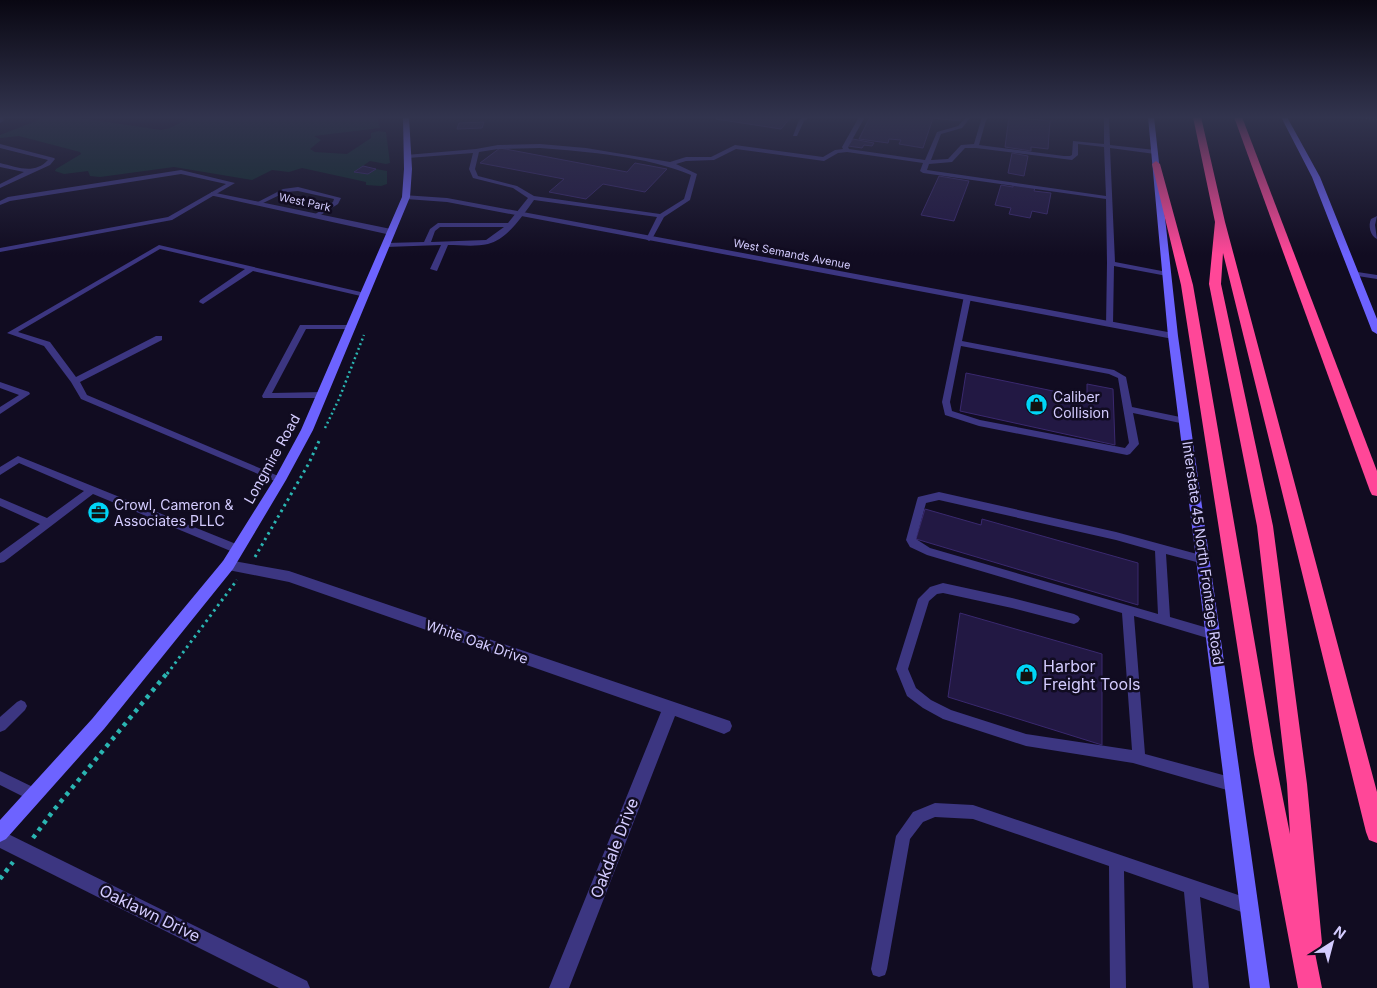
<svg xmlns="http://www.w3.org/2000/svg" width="1377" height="988" font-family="Inter,sans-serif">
<rect width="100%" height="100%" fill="#110c21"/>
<!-- green -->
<path fill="#0f2b2b" d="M38 117H74L161 130 170 128 187 119V117H377L380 128 314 136 321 140 310 149 315 152 347 154 371 138V133L378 131 386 132 390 163 386 164 370 161 355 171 367 174 376 169 387 171V184L381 186 366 185V182L302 168 289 172 272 170 252 180 174 167 100 177 90 176 88 171 64 174 55 171 56 169 81 154 80 152 19 136 0 138V135L36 121 39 119Z"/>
<!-- building -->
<g fill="#221843" stroke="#3a296f">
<path d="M718 117H791L781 129 716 119Z"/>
<path d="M870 117H961L960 121 933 118 923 148 899 144 901 140 889 139 888 143 859 139Z"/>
<path d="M1009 117 1050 121 1048 149 1031 147V151L1005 147Z"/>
<path d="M484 122 482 128 457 129 459 123Z"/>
<path d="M853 139 874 143 872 146 864 145 862 148 848 146Z"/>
<path d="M500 148 627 172 635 163 667 169 645 192 603 184 586 199 549 192 564 179 480 163Z"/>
<path d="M1012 153 1028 156 1024 176 1008 173Z"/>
<path d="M363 166 376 169 368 174 354 172Z"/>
<path d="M939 176 969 181 954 221 921 215Z"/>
<path d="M1013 184 1035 188 1034 191 1051 193 1047 214 1032 211 1030 218 1009 214 1011 208 995 205 1001 185 1013 187Z"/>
<path d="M966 373 1087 398V384L1113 389 1115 445 960 411Z"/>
<path d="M925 509 981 525 982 519 1138 563V605L916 539Z"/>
<path d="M960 613 1102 654V745L948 697Z"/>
</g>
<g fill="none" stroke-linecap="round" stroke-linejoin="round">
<!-- path-far3 -->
<path stroke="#2ab5b2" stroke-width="2" stroke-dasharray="1 2.5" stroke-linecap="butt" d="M1359 117 1377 119"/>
<!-- path-far2 -->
<path stroke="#2ab5b2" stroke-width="2.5" stroke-dasharray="2 3" stroke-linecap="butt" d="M325 428 339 399 364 335"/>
<!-- path-far1 -->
<g stroke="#2ab5b2" stroke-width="3" stroke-dasharray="2.5 4" stroke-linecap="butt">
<path d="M255 557 309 463 319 441"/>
<path d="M167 674 237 580"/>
</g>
<!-- path -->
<g stroke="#2ab5b2" stroke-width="4.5" stroke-dasharray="4 5" stroke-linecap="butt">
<path d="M33 838 53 811 168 672"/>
<path d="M0 879 13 862"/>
</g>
<!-- service -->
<g fill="#3c3681" fill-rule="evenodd">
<path d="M0 117H4L3 121 0 123Z"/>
<path d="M803 117H809L804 121 797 136H793L799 120Z"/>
<path d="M859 117H865L848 147 849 149 925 160 937 132 958 126 966 117H971L962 128 941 134 931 160 948 159 961 145 974 144 982 117H987L979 145 1064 156H1070L1072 155 1073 141 1104 144V117H1109L1110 145 1155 150 1158 152 1155 154 1110 148 1115 262 1167 272 1171 274 1167 276 1114 266 1113 324 1109 326H1106L1107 263 1106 199 923 173 920 171 923 163 847 152 838 153 824 161 736 149 714 160 686 161 676 164 697 174 690 200 664 217 652 239 649 241 646 239 657 217 534 200C523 215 507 240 488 244 475 247 460 245 448 245L437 271 430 269 441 245 386 247 383 245 386 243 424 242 430 229 438 223H508L528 198 513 188 473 178 469 169 473 153 408 158 405 156 406 155 476 149 498 145 540 144 586 148 670 162 686 157H711L735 145 823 157 835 150 843 149 842 147ZM1078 144 1104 147 1106 196 927 170 929 164 952 162 965 148H976L1072 160 1078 155ZM540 148C589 152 645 156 691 175L684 199 660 214 534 196 517 186 478 176 475 169 479 152 498 149ZM440 227H504L486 240 431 242 435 231Z"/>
<path d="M0 144 54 158 55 159 50 165 0 188V184L24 172 0 167V163C17 167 34 175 48 160L0 148Z"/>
<path d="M181 170 235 183 172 220 0 252V248L168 217 226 184 181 174 10 201 0 205V201L8 197Z"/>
<path d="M298 187 341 198 338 204 316 218 314 217V215L333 202 334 199 298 191 286 192 261 204 256 203 283 189Z"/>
<path d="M1377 216 1375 225 1377 239C1370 236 1368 225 1371 219Z"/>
<path d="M159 245 365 293 369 295 365 297 253 271 203 304 199 302 200 300 245 269 160 249 18 332 50 342 76 377 156 336H162V340L80 382 87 395 283 478 285 480 283 482H277L81 399 71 382 44 346 7 333Z"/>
<path d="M1351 271 1377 275V279L1351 275Z"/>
<path d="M964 296H970L971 298 962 341 1114 370 1126 377 1132 407 1185 418 1190 421 1185 424 1133 413 1139 444 1130 454 1127 455 979 426 945 415 942 402ZM961 346 1109 374 1118 378 1129 443 1125 448 980 420 952 411 950 402Z"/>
<path d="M300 325H352L356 327 352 329H306L272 393 323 392 327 395 323 398H263L262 396Z"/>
<path d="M0 382 29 392 30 394 0 414V407L19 395 0 388Z"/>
<path d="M18 456 241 546 242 549 241 552H233L93 494 4 562 0 563V553L40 524 0 506V498L47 518 84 491 19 463 0 475V467Z"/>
<path d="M939 492 1116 532 1208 557 1209 560 1208 563 1204 564 1166 554 1170 617 1218 631 1220 635 1218 639 1214 640 1134 616 1145 754 1234 778 1239 780 1241 785 1239 790 1234 792 1133 763 1026 746 943 719 923 708 907 696 896 669 918 599 930 587 943 583 1012 598 1074 614 1078 616 1080 619 1078 622 1074 624 1012 608 943 593 937 594 929 601 908 669 916 688 931 700 951 710 1026 734 1132 750 1122 613 927 555 910 547 906 540 917 500 918 497ZM939 500 1116 540 1155 551 1158 614 930 548 916 539 926 503Z"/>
<path d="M21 700 25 702 27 706 25 710 5 730 0 732V717L17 702Z"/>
<path d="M0 771 39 790 41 795 39 800 34 802 0 785Z"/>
<path d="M935 803 973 805 1250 899 1255 902 1258 907 1255 912 1250 915 1200 897 1209 988H1193L1184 892 1124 871 1126 988H1110L1109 866 973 819 935 817 923 822 910 839 887 969 885 975 879 977 873 975 871 969 896 836 913 812Z"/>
</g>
<!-- minor -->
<g fill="#3c3681" fill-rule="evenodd">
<path d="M211 192 391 229 395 232 391 235 214 196H211Z"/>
<path d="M403 195 447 198 1173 333 1178 336 1173 339 447 202 406 199 402 197Z"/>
<path d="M228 560 289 571 730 721 732 726 730 731 724 734 675 716 569 988H549L661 712 289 582 223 569 221 565 223 561Z"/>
<path d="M0 830 307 981 310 988H279L0 848Z"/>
</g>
<!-- secondary -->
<g fill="#6d63ff" fill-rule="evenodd">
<path d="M403 117H409L412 169 410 197 313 430 286 480 233 569 104 729 6 839 0 842V820L92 719 223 561 275 478 301 430 402 197 404 169Z"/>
<path d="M1148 117H1154L1178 336 1270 988H1250L1168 336Z"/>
<path d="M1281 117H1287L1320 177 1377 319V334L1372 331 1312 177Z"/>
</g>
<!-- motorway -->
<g fill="#ff4798" fill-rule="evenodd">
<path d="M1193 117H1201L1225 222 1377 792V843L1369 840 1366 832 1223 253 1221 284 1273 526 1307 784 1322 943 1318 951 1315 953 1322 988H1298L1254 754 1181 285 1152 164 1156 161 1160 164 1193 285 1274 754 1290 834 1287 784 1257 526 1209 284 1215 222Z"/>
<path d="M1234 117H1242L1377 471V496L1372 495 1370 491Z"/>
</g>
</g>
<!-- sky -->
<linearGradient id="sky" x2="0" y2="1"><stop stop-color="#090712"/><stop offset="0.46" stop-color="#32344e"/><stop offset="1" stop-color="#32344e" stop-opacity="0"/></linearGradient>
<rect width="1377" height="255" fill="url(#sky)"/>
<!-- icons -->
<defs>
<symbol id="shop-disc" viewBox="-11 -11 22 22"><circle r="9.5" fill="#00d5f7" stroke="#110c21"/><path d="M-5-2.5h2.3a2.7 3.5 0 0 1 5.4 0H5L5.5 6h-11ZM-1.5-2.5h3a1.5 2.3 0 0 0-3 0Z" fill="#111"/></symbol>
<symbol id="office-disc" viewBox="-11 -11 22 22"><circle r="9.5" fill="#00d5f7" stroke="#110c21"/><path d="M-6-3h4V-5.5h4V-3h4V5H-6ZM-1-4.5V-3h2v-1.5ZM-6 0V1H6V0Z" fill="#111"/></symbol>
</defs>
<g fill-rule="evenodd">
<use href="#shop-disc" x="1024" y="392" width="25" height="25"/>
<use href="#office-disc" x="86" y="500" width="25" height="25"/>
<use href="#shop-disc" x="1014" y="662" width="25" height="25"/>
</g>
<g text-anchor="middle" stroke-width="5" stroke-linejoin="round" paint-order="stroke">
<!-- far-street labels -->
<g font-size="11" fill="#d4ccff" stroke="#110c21">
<text transform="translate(305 202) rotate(12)" y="4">West Park</text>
<text transform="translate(792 254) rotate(11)" y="4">West Semands Avenue</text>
</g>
<!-- poi labels -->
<g font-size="14" fill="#d4ccff" stroke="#110c21" text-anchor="start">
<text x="1053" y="402">Caliber<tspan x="1053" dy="16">Collision</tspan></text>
<text x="114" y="510">Crowl, Cameron &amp;<tspan x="114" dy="16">Associates PLLC</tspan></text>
</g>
<!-- street labels -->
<g font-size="14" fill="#d4ccff" stroke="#110c21">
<text transform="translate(272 459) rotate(-61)" y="5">Longmire Road</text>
<text transform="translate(1203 553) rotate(82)" y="5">Interstate 45 North Frontage Road</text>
<text transform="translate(477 642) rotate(19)" y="5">White Oak Drive</text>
</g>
<!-- near-poi labels -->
<g font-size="16" fill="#d4ccff" stroke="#110c21" text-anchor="start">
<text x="1043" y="672">Harbor<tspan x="1043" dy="18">Freight Tools</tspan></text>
</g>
<!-- near-street labels -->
<g font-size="16" fill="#d4ccff" stroke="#110c21">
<text transform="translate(614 848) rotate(-69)" y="6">Oakdale Drive</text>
<text transform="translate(150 913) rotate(26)" y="6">Oaklawn Drive</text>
</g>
</g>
<!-- north arrow -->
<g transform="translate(1332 943) rotate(36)" stroke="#110c21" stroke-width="4" paint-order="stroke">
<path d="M0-4L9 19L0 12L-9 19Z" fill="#d4ccff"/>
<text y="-8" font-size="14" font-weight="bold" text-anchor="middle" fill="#d4ccff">N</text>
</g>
</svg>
